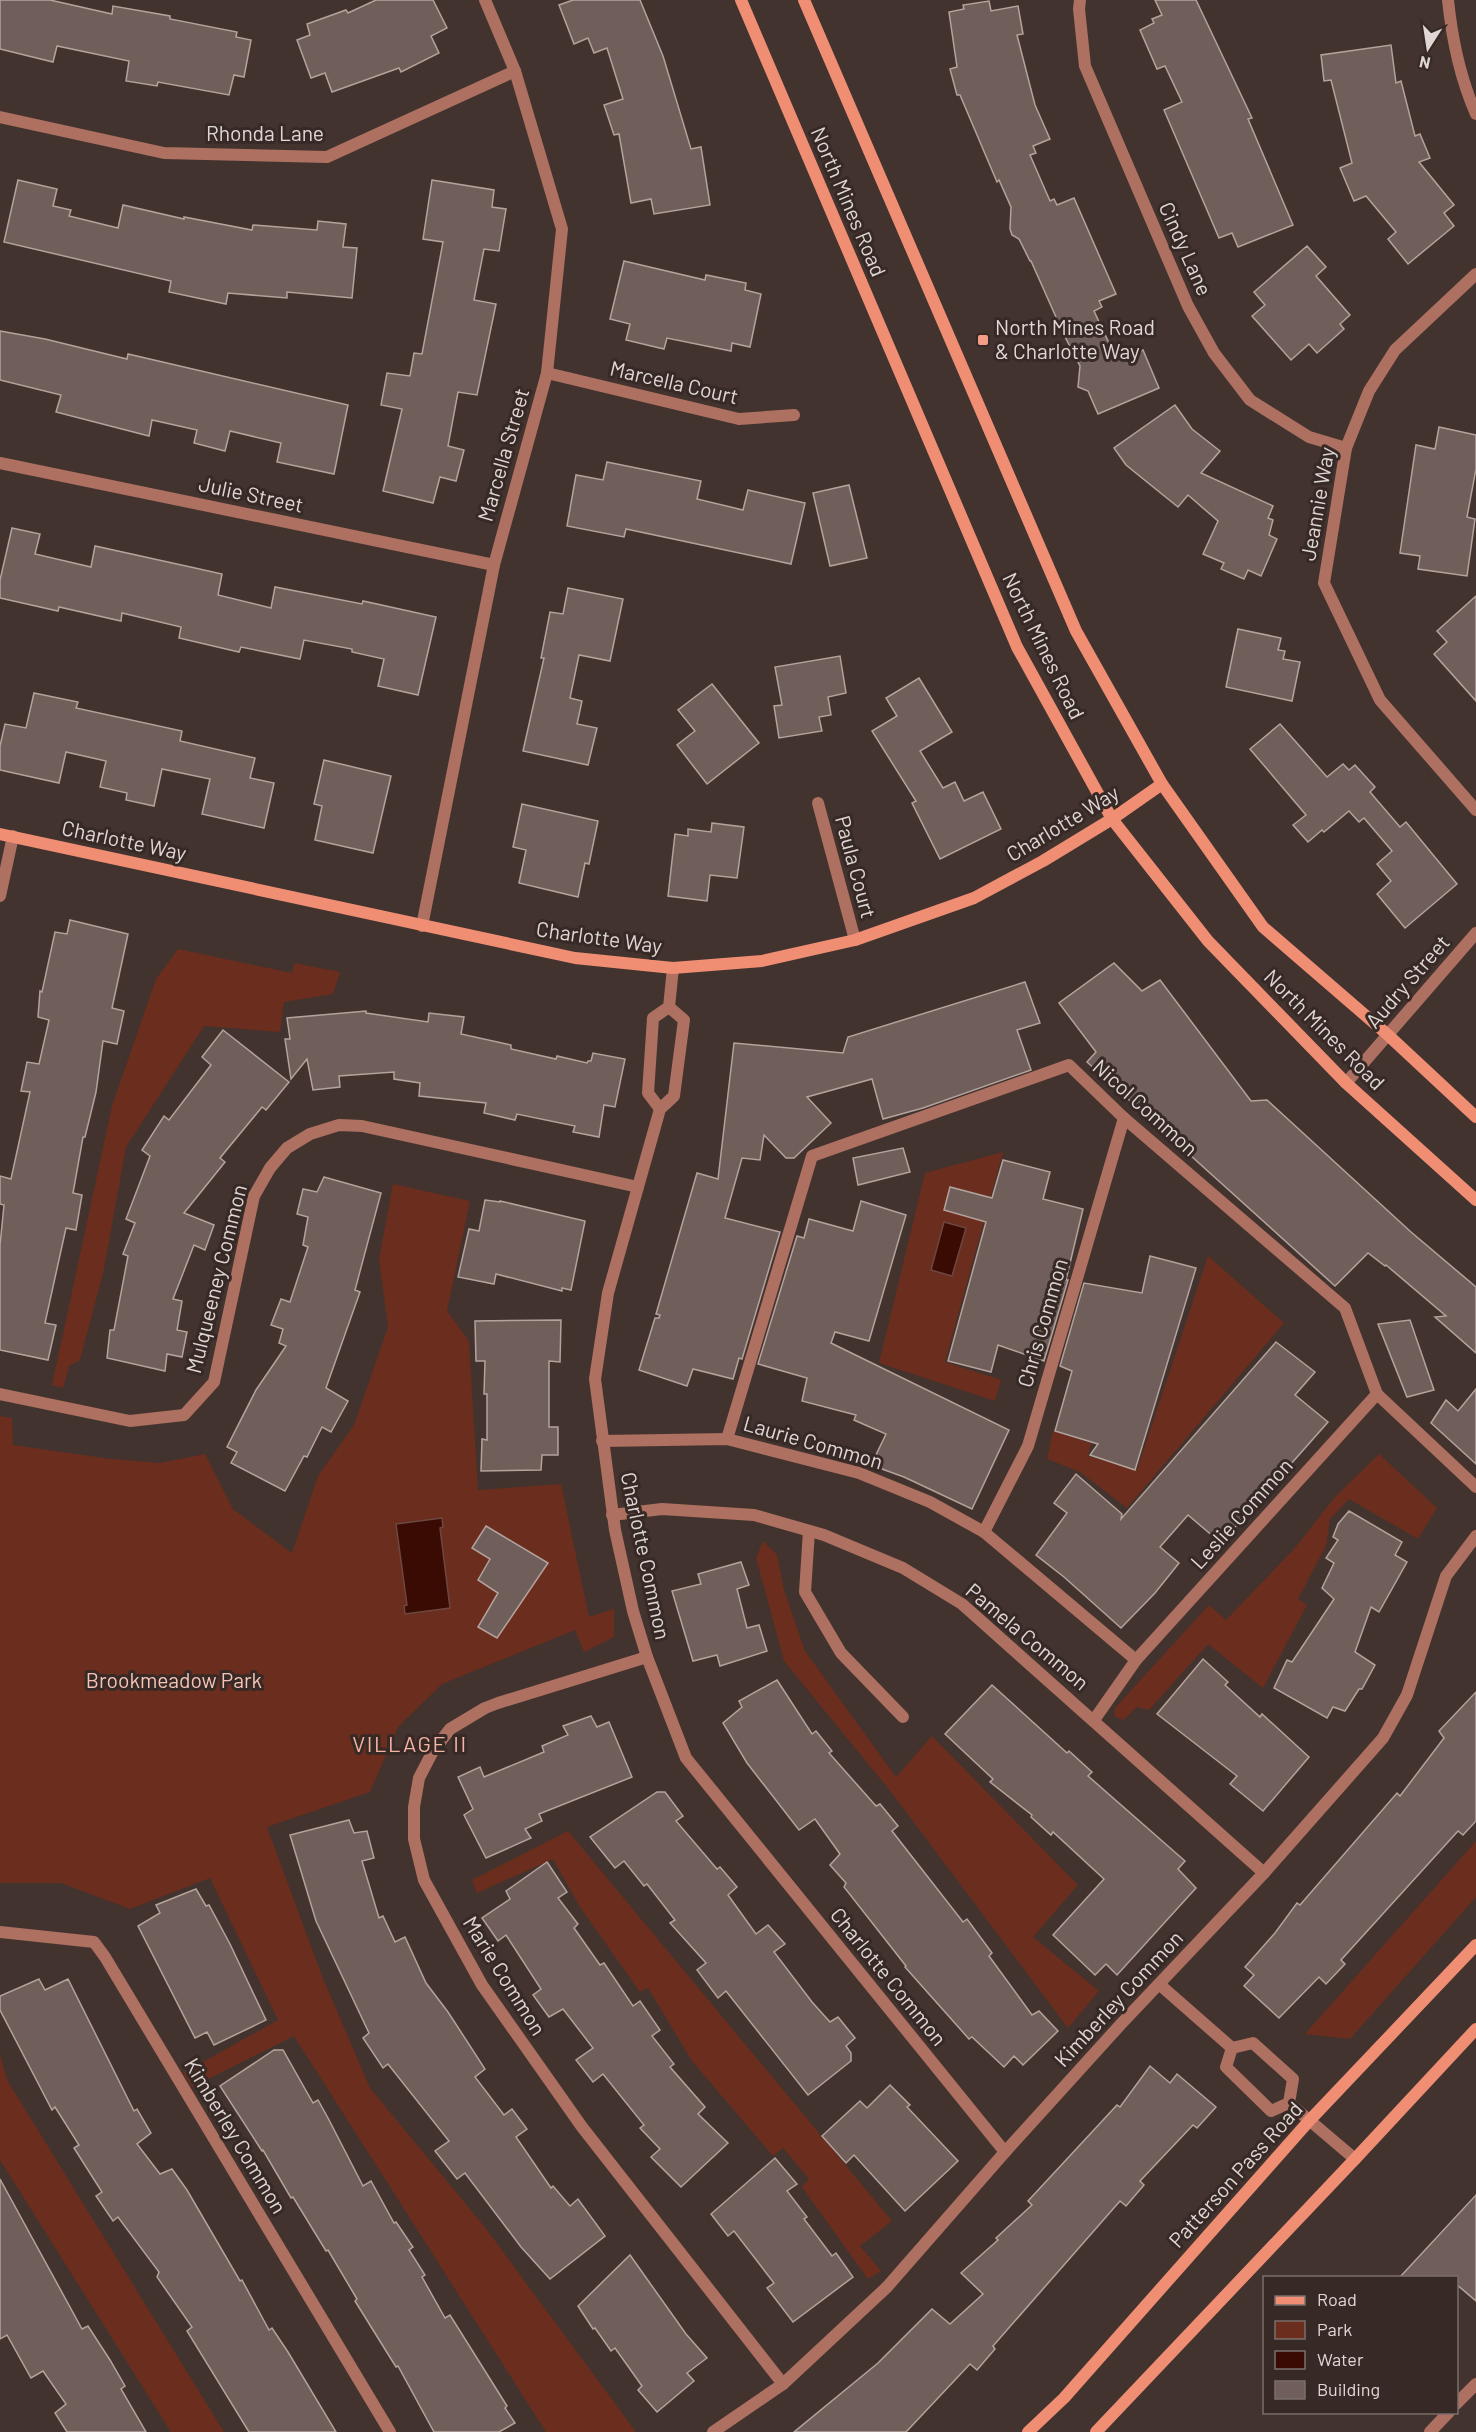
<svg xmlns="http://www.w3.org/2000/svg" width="1476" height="2432" font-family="Barlow,sans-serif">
<rect width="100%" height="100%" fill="#42332f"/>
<!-- green -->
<g fill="#6b2d1d">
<path d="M178 949 292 973 294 963 340 972 333 994 284 1002 280 1032 204 1026 126 1147 104 1269 80 1360 69 1366 63 1388 52 1385 112 1106 156 979Z"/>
<path d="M1003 1152 945 1362 1001 1380 995 1401 879 1363 925 1173Z"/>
<path d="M393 1184 470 1201 447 1311 469 1341 478 1490 561 1484 589 1617 614 1609V1637L584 1652 575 1630 442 1684 398 1727 370 1792 267 1827 322 1976 370 2088 484 2226 636 2432H546L294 2036 192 2087 183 2073 278 2020 210 1878 130 1909 61 1883H0V1416L12 1418 13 1445 111 1459 160 1463 205 1454 233 1509 292 1553 318 1476 354 1425 388 1327 379 1259Z"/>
<path d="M1208 1256 1284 1323 1127 1508 1080 1472 1047 1459 1053 1431 1091 1443 1088 1456 1137 1470Z"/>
<path d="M1379 1454 1437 1508 1418 1539 1349 1499 1330 1519 1326 1546 1298 1599 1307 1605 1263 1688 1208 1644 1149 1710 1137 1707 1123 1720 1114 1716 1115 1708 1209 1605 1226 1620 1294 1549 1335 1497Z"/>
<path d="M763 1541 777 1555 784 1590 805 1651 896 1777 932 1736 1078 1885 1033 1937 1099 1991 1068 2028 891 1792 784 1661 756 1558Z"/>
<path d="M568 1831 892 2221 860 2246 881 2271 868 2279 802 2187 809 2179 783 2148 773 2156 692 2061 648 1988 640 1992 580 1907 553 1859 477 1893 472 1880Z"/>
<path d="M1476 1841V1897L1350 2039 1305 2034Z"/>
<path d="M0 2054 7 2080 224 2432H171L0 2160Z"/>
</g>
<!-- water -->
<g fill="#390b02" stroke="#6b4841" stroke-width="1.5">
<path d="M944 1222 966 1228 952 1276 931 1270Z"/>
<path d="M442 1518 443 1527 440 1528 450 1608 405 1614 404 1606 407 1605 396 1524Z"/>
</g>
<!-- building -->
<g fill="#6f5e5a" stroke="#b4a29d" stroke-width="1.5">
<path d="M0 0H50L112 14 113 6 170 16V19L237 32 236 37 251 40 244 77 234 75 229 95 158 82 157 86 126 81 129 61 57 46 53 62 0 49Z"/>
<path d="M376 0H433L447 28 431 36 439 53 401 72 399 68 332 92 325 73 311 78 297 40 310 35 307 24 346 10 348 13Z"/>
<path d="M573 0H640L663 56 691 149 701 147 710 205 654 214 651 199 631 203 619 134 614 135 604 105 623 99 607 48 594 53 588 38 574 44 559 5Z"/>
<path d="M1155 0H1196L1252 118 1248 119 1293 225 1238 247 1232 233 1219 238 1164 110 1182 102 1165 66 1157 69 1140 30 1154 23 1152 19 1162 15Z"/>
<path d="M989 1 991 11 1018 6 1023 34 1017 35 1035 105 1050 139 1033 146 1036 153 1030 155 1050 201 1054 199 1057 205 1074 198 1116 294 1099 301 1102 307 1094 311 1109 343 1114 345 1119 354 1123 352 1125 358 1143 350 1159 388 1098 414 1088 391 1078 387 1080 366 1064 335 1031 261H1030L1019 239 1012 235 1010 229 1011 207 999 180 997 182 960 95H957L950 69 957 67 949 12 964 9 963 5Z"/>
<path d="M1391 45 1396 83 1401 81 1415 136 1420 134 1430 158 1419 162 1454 205 1444 213 1454 226 1408 264 1388 239 1396 232 1366 196 1354 201 1340 168 1352 163 1331 80 1324 81 1321 55Z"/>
<path d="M18 180 57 189 53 206 71 210 69 216 118 228 123 205 184 219V217L252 230 253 225 317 230 318 221 346 224 343 247 357 248 352 298 287 292V298L228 293 226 304 169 292 171 281 4 242Z"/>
<path d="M432 180 494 190 492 207 506 209 499 251 484 249 474 300 496 304 477 395 458 392 448 446 464 450 456 481 440 477 433 503 383 491 402 409 381 405 387 373 410 376 414 353 422 354 443 242 423 239Z"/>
<path d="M1307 246 1326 267 1316 276 1350 315 1340 324 1344 329 1317 353 1309 344 1291 360 1252 316 1265 305 1254 292Z"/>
<path d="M624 261 705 280 706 275 746 283 745 290 761 294 750 347 732 343 731 351 667 338 664 349 626 340 630 324 610 319Z"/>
<path d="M0 331 45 339 127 359 128 354 348 405 334 474 277 462 281 443 230 431 225 451 194 443 197 430 152 420 149 436 56 412 61 395 0 380Z"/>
<path d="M1175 405 1192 429 1220 451 1201 473 1273 506 1268 518 1273 520 1269 535 1277 539 1261 576 1248 570 1244 579 1221 569 1224 563 1203 554 1218 521 1188 495 1178 507 1126 465 1114 448Z"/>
<path d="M1439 427 1476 435V469L1467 517 1475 519 1467 576 1418 569 1420 556 1400 553 1416 445 1435 449Z"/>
<path d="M607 462 701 481 697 499 743 510 748 490 805 503 791 564 626 529 624 537 567 526 576 475 603 480Z"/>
<path d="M849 485 867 558 830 566 813 493Z"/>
<path d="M12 528 40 534 35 554 91 567 95 546 195 568 222 574 218 595 271 608 275 587 362 604 363 601 436 617 418 695 378 686 384 659 352 652V649L304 640 300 659 241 647 239 652 179 638 181 627 122 613 121 621 59 607 58 611 0 598V580Z"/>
<path d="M568 588 623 599 610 661 579 655 570 698 582 701 577 724 597 728 588 765 523 751 544 658H541L550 612 563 614Z"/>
<path d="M1476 596V701L1434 654 1447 642 1437 631Z"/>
<path d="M1238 629 1281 638 1278 650 1285 651 1283 659 1300 662 1292 701 1226 687Z"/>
<path d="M840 656 846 693 828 697 831 715 819 717 822 731 779 738 774 706 782 705 775 667Z"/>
<path d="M919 678 952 732 920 751 943 788 955 782 964 801 983 792 1001 829 940 859 912 803 916 801 872 731 897 716 886 698Z"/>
<path d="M712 684 759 743 707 784 677 745 695 731 678 710Z"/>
<path d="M34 693 78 702 76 708 182 731 180 741 255 758 250 778 274 783 264 828 202 814 210 779 162 769 154 806 126 800 127 793 100 787 106 761 66 752 59 783 0 770V746L5 724 26 728Z"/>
<path d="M1280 724 1327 777 1343 764 1349 770 1355 765 1375 787 1370 792 1400 827 1406 822 1457 884 1405 928 1377 894 1391 881 1377 864 1392 851 1364 818 1359 822 1349 811 1324 832 1322 830 1308 842 1293 825 1306 815 1250 749Z"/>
<path d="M324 760 391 776 373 853 315 840 322 806 314 804Z"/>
<path d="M522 804 598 821 589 864 585 863 578 897 519 883 526 850 513 847Z"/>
<path d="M712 823 744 827 737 878 710 875 707 901 668 896 675 834 688 836V829L711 832Z"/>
<path d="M70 920 128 934 112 1008 124 1011 117 1044 103 1041 96 1092 85 1137H83L73 1193 82 1195 76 1230 66 1228 45 1323 56 1325 48 1360 0 1350V1245L4 1205 0 1204V1176L11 1179 30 1092 21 1091 27 1062 39 1064 49 1020 38 1017 40 991 42 992 55 932 67 934Z"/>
<path d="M1114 963 1142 991 1160 980 1251 1101 1267 1100 1411 1232 1476 1287V1353L1435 1317 1446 1316 1386 1265 1385 1266 1368 1253 1335 1286 1087 1062 1096 1052 1059 1003Z"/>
<path d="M1025 982 1040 1023 1017 1030 1031 1070 923 1108 883 1119 872 1079 807 1097 831 1123 794 1158H786L764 1135 760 1160 742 1158 725 1218 780 1232 742 1359 739 1358 733 1379 693 1369 687 1386 639 1370 655 1318H659L660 1315 656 1314 697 1173 718 1179 734 1043 843 1053 848 1037Z"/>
<path d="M366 1011V1013L428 1022 429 1013 464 1017 461 1034 511 1045V1049L556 1059 557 1056 587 1063 588 1061H591L593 1053 625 1059 615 1107 604 1105 599 1137 573 1132 575 1126 517 1114 515 1120 484 1113 486 1103 419 1096 420 1083 394 1079V1072L339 1076 340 1087 313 1090 307 1059 291 1079 285 1039H290L287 1018Z"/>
<path d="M223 1030 289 1082 266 1110 262 1107 220 1158 225 1162 184 1213 214 1225 205 1250 194 1245 173 1299 182 1301 177 1330 187 1332 182 1357 167 1354 165 1371 107 1358 110 1330H114L128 1256 123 1254 135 1223 126 1219 150 1156 142 1150 164 1116 169 1120 211 1065 202 1057Z"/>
<path d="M903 1148 910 1172 858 1185 853 1158Z"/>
<path d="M1003 1160 1050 1172 1043 1199 1083 1209 1066 1280H1068L1044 1361 998 1345 991 1372 948 1361 986 1222 944 1210 950 1187 992 1198Z"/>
<path d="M324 1177 381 1193 355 1290 360 1292 326 1388 348 1401 331 1432 322 1427 307 1457 304 1456 285 1491 231 1463 237 1452 227 1447 256 1390 286 1346 279 1343 283 1329 271 1325 281 1299 290 1302 308 1247 303 1245 308 1217 297 1214 303 1189 317 1192Z"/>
<path d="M485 1200 500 1202V1201L585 1221 571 1290 562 1288V1291L496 1274 494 1284 458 1277 469 1229 479 1231Z"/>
<path d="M861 1201 906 1215 869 1341 835 1332 831 1343 1009 1430 972 1509 904 1477 871 1465 886 1434 854 1420 856 1415 802 1401 807 1378 758 1364 797 1236 804 1238 809 1219 853 1231Z"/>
<path d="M1150 1256 1196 1268 1135 1470 1090 1455 1098 1444 1055 1431 1072 1371 1060 1366 1084 1283 1142 1293Z"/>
<path d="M561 1320 560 1362 549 1361V1427H558V1455H542L541 1470 481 1471 482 1439 487 1440V1394H484L485 1361H476L475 1321Z"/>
<path d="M1410 1320 1434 1390 1407 1397 1378 1324Z"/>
<path d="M1276 1342 1315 1372 1295 1395 1328 1422 1221 1543 1188 1515 1160 1547 1179 1563 1155 1593 1121 1628 1064 1577 1036 1555 1067 1513 1054 1503 1076 1474 1122 1514 1121 1519Z"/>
<path d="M1476 1389V1464L1431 1423 1446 1400 1458 1411Z"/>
<path d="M1349 1511 1402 1542 1395 1555 1407 1562 1379 1612 1371 1607 1355 1652 1375 1665 1362 1689H1359L1345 1711 1333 1707 1327 1718 1274 1688 1287 1660 1292 1662 1334 1599 1322 1588 1334 1563 1326 1558 1338 1540 1333 1537 1338 1524Z"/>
<path d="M486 1526 548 1563 497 1638 478 1627 498 1593 478 1580 490 1559 472 1548Z"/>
<path d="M741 1562 749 1585 737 1589 747 1628 759 1625 767 1651 720 1666 717 1655 693 1661 672 1591 701 1584 698 1574Z"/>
<path d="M1203 1659 1228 1682 1225 1685 1260 1717 1262 1714 1309 1757 1263 1811 1230 1784 1237 1776 1157 1714Z"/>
<path d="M777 1680 812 1734 816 1731 832 1751 829 1753 876 1806 880 1804 898 1826 892 1831 963 1922 967 1919 992 1953 989 1956 1032 2015 1039 2011 1058 2031 1023 2065 1014 2056 1004 2067 972 2037 969 2039 905 1967 906 1966 844 1887 846 1883 830 1865 840 1854 815 1819 799 1830 747 1763 723 1723 742 1707 739 1701Z"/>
<path d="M992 1685 1067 1753 1069 1751 1092 1772 1088 1776 1185 1861 1178 1869 1196 1888 1117 1975 1106 1964 1095 1975 1053 1935 1104 1879 1053 1832 1051 1835 1031 1817 1032 1815 990 1782 993 1779 945 1734Z"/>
<path d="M1476 1692V1821L1463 1835 1458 1831 1341 1960 1345 1964 1326 1984 1319 1977 1279 2018 1244 1986 1254 1975 1245 1967 1275 1933 1297 1903 1300 1905 1397 1793 1400 1796 1444 1738 1439 1731Z"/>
<path d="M591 1716 597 1727 609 1722 632 1777 539 1814 542 1821 525 1829 531 1838 486 1858 464 1815 473 1809 458 1777 480 1767 484 1777 544 1752 542 1746 568 1735 563 1726Z"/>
<path d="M657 1792H665L683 1816 676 1821 717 1869 720 1867 737 1887 728 1895 756 1934 768 1925 785 1944 774 1952 812 2002 830 2022 838 2017 855 2038 846 2046 851 2053V2061L808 2095 726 1991 718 1998 697 1970 706 1963 670 1923 675 1920 647 1884 644 1886 624 1861 615 1868 590 1837Z"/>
<path d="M349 1820 354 1833 367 1831 374 1858 362 1861 379 1918 383 1916 395 1942 405 1937 426 1983 448 2012 485 2069 475 2077 504 2115 512 2109 527 2129 516 2137 551 2188 553 2186 570 2206 578 2199 605 2236 550 2279 521 2247 465 2173 457 2179 435 2151 449 2141 388 2064 383 2068 363 2038 369 2033 316 1921 290 1835Z"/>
<path d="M547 1862 567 1892 558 1898 578 1924 574 1928 600 1965 604 1963 633 2006 640 2001 660 2030 652 2036 674 2064 670 2067 705 2107 698 2114 728 2143 681 2187 651 2157 660 2149 640 2128 644 2125 603 2074 593 2082 576 2060 593 2048 563 2009 549 2017 533 1995 541 1989 506 1935 498 1941 482 1918 510 1899 506 1891Z"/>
<path d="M196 1889 206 1906 209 1905 230 1944 266 2020 214 2045 207 2032 195 2038 138 1926 160 1913 156 1905Z"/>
<path d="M39 1979 45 1990 68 1979 134 2111 137 2109 151 2133 137 2144 160 2174 172 2169 187 2190 240 2281 242 2280 269 2330 272 2328 288 2352 336 2432H249L187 2331 192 2327 157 2277 159 2272 118 2217 113 2221 96 2196 102 2192 74 2148 79 2145 55 2107 52 2110 0 2010V1996Z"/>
<path d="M274 2050H283L313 2103 318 2100 328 2118 363 2186 371 2181 394 2223 396 2222 413 2247 409 2250 425 2275 422 2277 445 2318 450 2315 507 2406 505 2408 515 2423 499 2432H434L398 2366 396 2367 355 2301 357 2299 328 2250 326 2251 293 2197 291 2198 263 2150 262 2151 220 2086Z"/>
<path d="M1150 2066 1170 2083 1177 2074 1216 2107 1197 2128 1193 2125 1140 2181 1144 2185 1126 2206 1120 2201 993 2346 995 2349 977 2370 970 2364 906 2432H794L878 2363 932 2309 950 2324 983 2294 961 2273 998 2240 996 2238 1032 2205 1028 2201 1117 2105 1120 2107Z"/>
<path d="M890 2085 910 2105 907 2107 958 2161 905 2211 854 2155 846 2163 822 2136 860 2101 867 2108Z"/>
<path d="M775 2158 797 2184 787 2191 807 2217 804 2219 832 2256 836 2253 853 2277 793 2322 767 2288 774 2283 734 2231 728 2236 711 2214Z"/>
<path d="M0 2179 82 2329 88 2326 110 2360 125 2386 121 2389 146 2432H67L55 2413 66 2404 43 2371 31 2378 7 2335 0 2339Z"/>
<path d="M1476 2195V2301L1456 2284V2277H1400Z"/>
<path d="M630 2255 686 2334 707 2358 687 2373 694 2381 657 2412 638 2390 642 2386 615 2348 611 2351 595 2328 593 2329 578 2306Z"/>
</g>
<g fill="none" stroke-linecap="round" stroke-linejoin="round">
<!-- lane -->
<path stroke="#ae7060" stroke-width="12" d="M809 1531 805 1592 841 1653 903 1717"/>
<!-- street -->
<g stroke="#ae7060" stroke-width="12">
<path d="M1080 0 1079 9 1085 66 1188 306 1214 353 1250 400 1309 437 1346 448"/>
<path d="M1448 0C1452 39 1460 78 1476 114"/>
<path d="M0 117 164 153 327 157 515 71"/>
<path d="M1476 274 1395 350 1369 391 1346 448 1324 583 1380 700 1476 810"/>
<path d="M547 373 739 419 794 415"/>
<path d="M0 463 494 565"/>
<path d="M818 803 855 940"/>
<path d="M0 896 13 836"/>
<path d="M422 926 494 565 547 373 562 229 515 71 485 0"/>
<path d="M669 1007 684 1020 674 1096 660 1109 608 1293 595 1379 615 1530 633 1611 647 1657 686 1758 1005 2152"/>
<path d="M1346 1083 1476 933"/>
<path d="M660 1109 648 1093 653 1018 669 1007 673 968"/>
<path d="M0 1394 130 1421 184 1415 214 1382 254 1196 270 1168 287 1148 310 1134 339 1125 362 1126 638 1187"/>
<path d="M727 1439 812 1156 1069 1065 1124 1118 1345 1308 1377 1394 1476 1487"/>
<path d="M602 1441 727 1439 859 1473 930 1502 984 1532 1136 1660"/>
<path d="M612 1515 662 1509 754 1515 824 1535 903 1568 962 1604 1264 1873"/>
<path d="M984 1532 1028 1446 1124 1118"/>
<path d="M647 1657 498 1703 485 1708 450 1729 433 1751 419 1778 414 1807V1839L424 1880 482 1985 582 2127 783 2384"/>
<path d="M1094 1720 1136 1660 1377 1394"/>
<path d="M0 1932 94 1942 105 1957 390 2432"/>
<path d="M1159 1984 1232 2048"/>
<path d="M1232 2048 1226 2067 1271 2111 1289 2103"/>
<path d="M1232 2048 1253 2043 1293 2079 1289 2103"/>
<path d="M1289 2103 1355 2159"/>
<path d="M1456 2404 1476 2384"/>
<path d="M713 2432 783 2384 887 2287 1005 2152 1121 2024 1264 1873 1383 1738 1407 1695 1446 1576 1476 1536"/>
<path d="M1430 2432 1449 2412"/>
</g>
<!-- secondary -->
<g stroke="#f08e74" stroke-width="12">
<path d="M741 0 1017 647 1112 819 1208 941 1346 1083 1476 1200"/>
<path d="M804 0 1076 631 1162 784 1263 927 1388 1035 1476 1117"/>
<path d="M0 834 575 958 673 968 762 961 855 940 974 898 1043 861 1112 819 1162 784"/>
<path d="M1028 2432 1064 2398 1309 2121 1476 1945"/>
<path d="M1096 2432 1355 2159 1476 2029"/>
</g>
</g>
<!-- markers -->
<rect fill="#f49e88" stroke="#372925" stroke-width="2" x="977" y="334" width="12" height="12" rx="3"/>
<g text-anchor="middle" stroke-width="6" stroke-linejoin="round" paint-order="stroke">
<!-- street labels -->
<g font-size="21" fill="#e0d7d4" stroke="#372925">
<text x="265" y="141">Rhonda Lane</text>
<text transform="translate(848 202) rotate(67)" y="7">North Mines Road</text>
<text transform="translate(1185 249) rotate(66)" y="7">Cindy Lane</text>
<text transform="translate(674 383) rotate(13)" y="7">Marcella Court</text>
<text transform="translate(504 455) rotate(-74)" y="7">Marcella Street</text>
<text transform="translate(251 495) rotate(12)" y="7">Julie Street</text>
<text transform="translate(1318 504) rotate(-80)" y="7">Jeannie Way</text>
<text transform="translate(1043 646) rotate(64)" y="7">North Mines Road</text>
<text transform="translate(1063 824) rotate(-31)" y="7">Charlotte Way</text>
<text transform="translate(124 841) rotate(12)" y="7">Charlotte Way</text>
<text transform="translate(855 867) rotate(75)" y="7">Paula Court</text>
<text transform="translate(599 938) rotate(8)" y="7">Charlotte Way</text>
<text transform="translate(1408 982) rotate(-49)" y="7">Audry Street</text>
<text transform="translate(1324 1030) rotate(45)" y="7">North Mines Road</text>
<text transform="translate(1145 1108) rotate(42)" y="7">Nicol Common</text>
<text transform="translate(217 1279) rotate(-76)" y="7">Mulqueeney Common</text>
<text transform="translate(1043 1323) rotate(-74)" y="7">Chris Common</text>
<text transform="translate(813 1443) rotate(16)" y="7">Laurie Common</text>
<text transform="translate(1242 1514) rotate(-48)" y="7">Leslie Common</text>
<text transform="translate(645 1556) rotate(78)" y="7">Charlotte Common</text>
<text transform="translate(1027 1637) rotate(40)" y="7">Pamela Common</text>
<text transform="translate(504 1976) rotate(58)" y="7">Marie Common</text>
<text transform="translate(888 1977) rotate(51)" y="7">Charlotte Common</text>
<text transform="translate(1119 1999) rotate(-47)" y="7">Kimberley Common</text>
<text transform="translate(235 2136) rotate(59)" y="7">Kimberley Common</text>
<text transform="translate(1236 2175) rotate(-48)" y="7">Patterson Pass Road</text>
</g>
<!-- poi labels -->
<g font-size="21" fill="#e0d7d4" stroke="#372925" text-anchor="start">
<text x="995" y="335">North Mines Road<tspan x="995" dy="24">&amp; Charlotte Way</tspan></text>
</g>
<!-- park labels -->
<g font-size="21" fill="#f6c3b6" stroke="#372925">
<text x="174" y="1688">Brookmeadow Park</text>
</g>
<!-- neighbourhood labels -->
<g font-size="22" letter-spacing="1.5" fill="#f5b4a3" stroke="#372925">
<text x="410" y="1752">VILLAGE II</text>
</g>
</g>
<!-- legend -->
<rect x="1263" y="2276" width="195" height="138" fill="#372925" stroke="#7b6f6b" stroke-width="1.5"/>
<rect x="1275" y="2296" width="30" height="9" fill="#f08e74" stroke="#7b6f6b" stroke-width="1.5"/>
<text x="1317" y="2306" font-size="18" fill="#e0d7d4">Road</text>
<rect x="1275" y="2321" width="30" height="18" fill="#6b2d1d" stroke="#7b6f6b" stroke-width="1.5"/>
<text x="1317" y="2336" font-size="18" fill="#e0d7d4">Park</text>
<rect x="1275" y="2351" width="30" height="18" fill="#390b02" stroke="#7b6f6b" stroke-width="1.5"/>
<text x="1317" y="2366" font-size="18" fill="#e0d7d4">Water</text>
<rect x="1275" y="2381" width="30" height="18" fill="#6f5e5a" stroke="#7b6f6b" stroke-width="1.5"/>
<text x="1317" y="2396" font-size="18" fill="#e0d7d4">Building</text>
<!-- north arrow -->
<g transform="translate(1428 48) rotate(192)" stroke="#372925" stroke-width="4.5" paint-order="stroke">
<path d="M0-4.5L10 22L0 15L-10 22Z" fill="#e0d7d4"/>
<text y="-9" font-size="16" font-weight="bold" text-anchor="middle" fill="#e0d7d4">N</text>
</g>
</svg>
